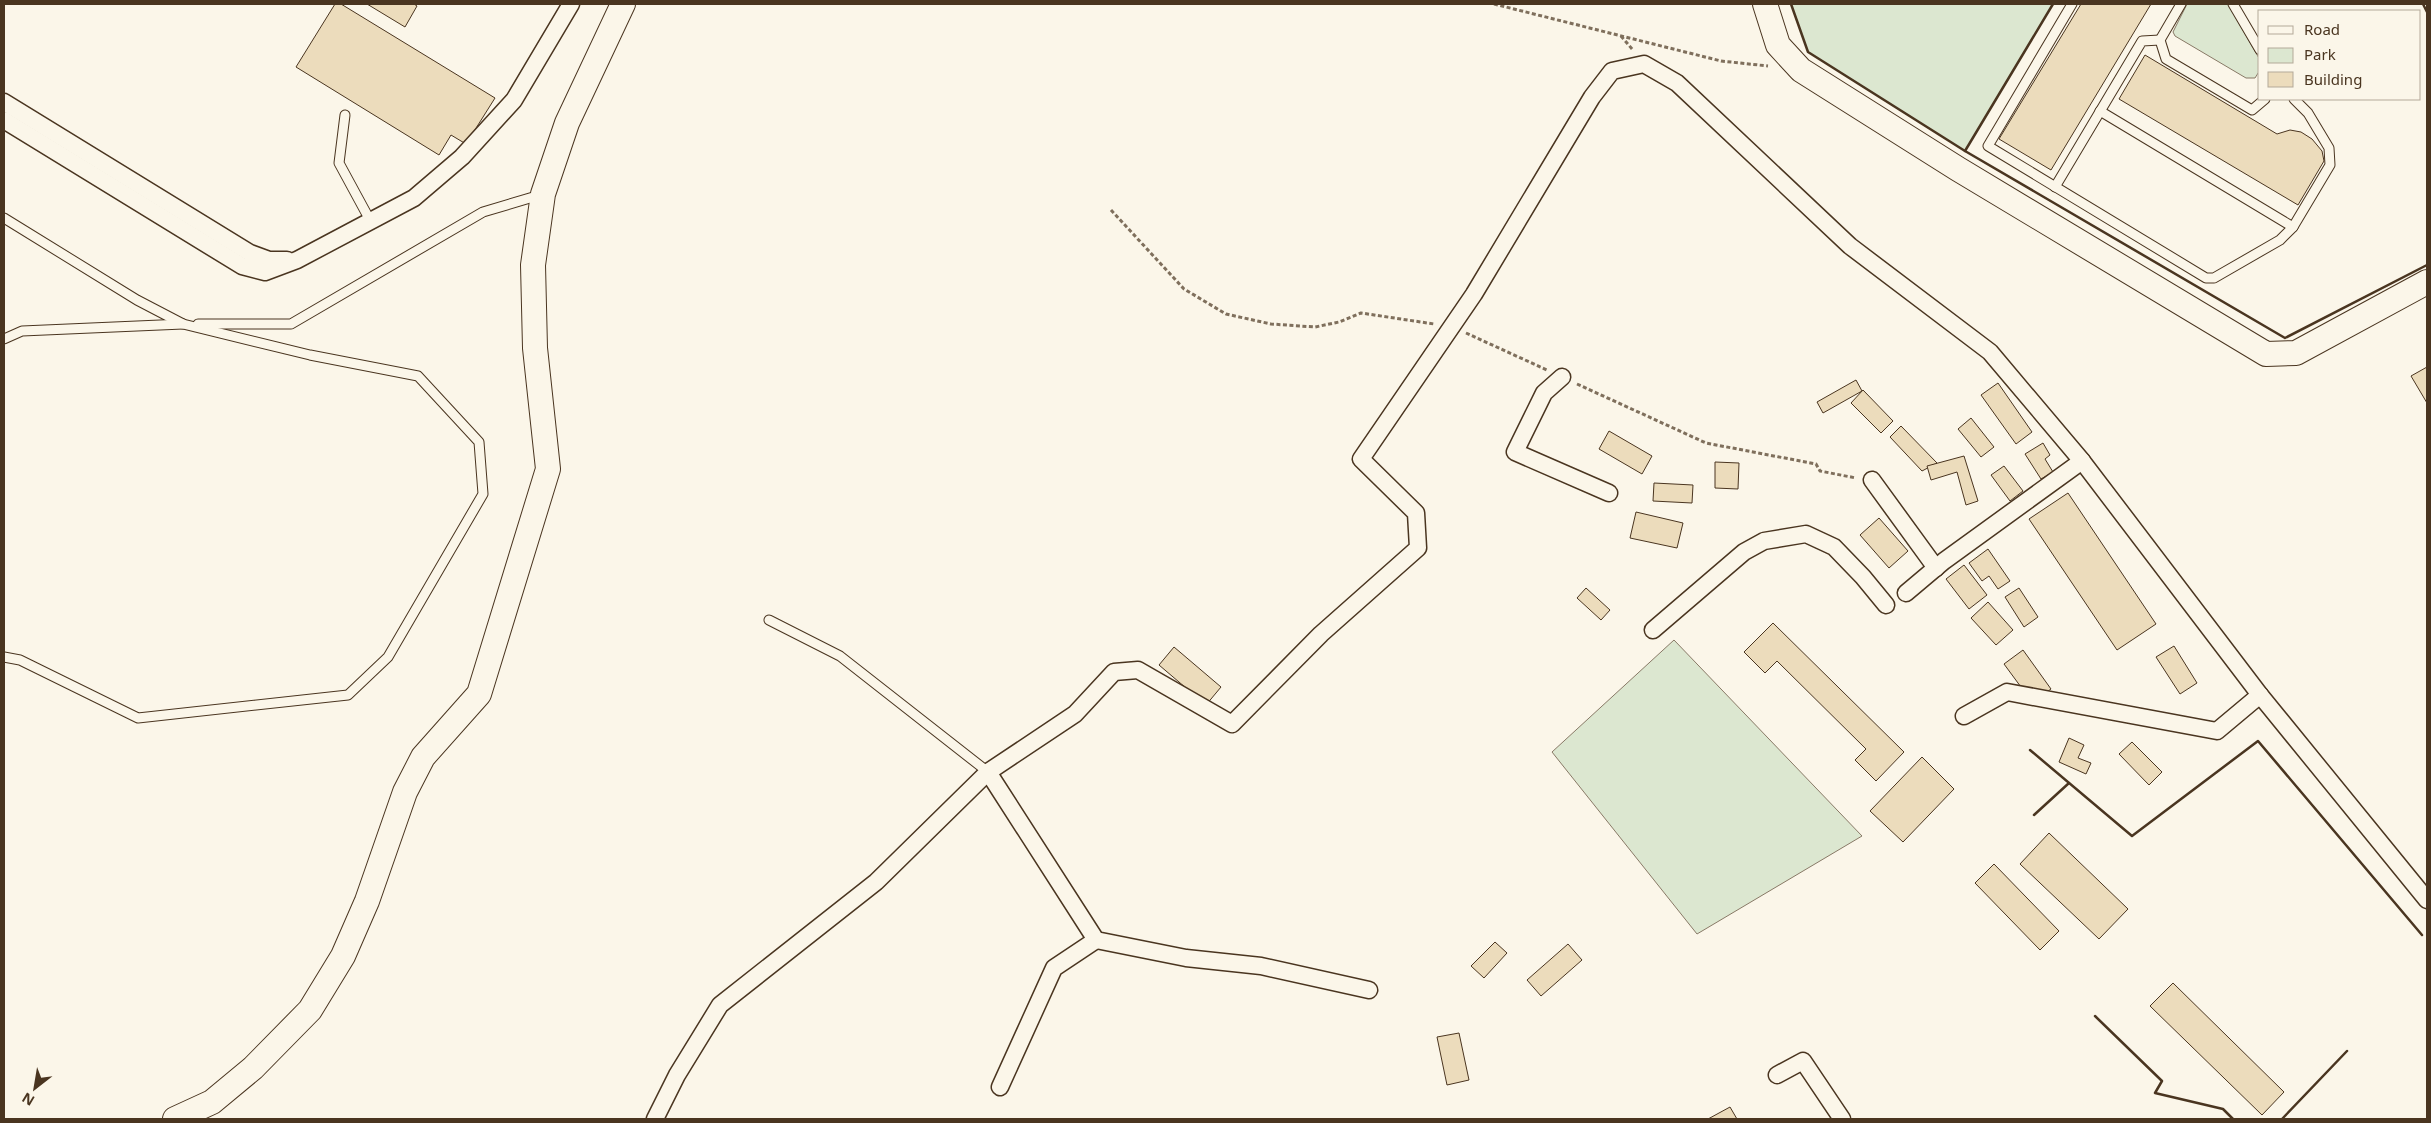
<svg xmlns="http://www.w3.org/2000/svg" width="2431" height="1123" font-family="'Noto Sans',sans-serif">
<rect width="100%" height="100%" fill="#fbf6e9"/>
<!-- green -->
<g fill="#dce7d0" stroke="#887966">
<path d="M1791 4H2053L1965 151 1808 52Z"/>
<path d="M2187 4H2228L2260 60V70L2255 78H2246L2175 36 2173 32Z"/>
<path d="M1674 640 1862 836 1697 934 1552 752Z"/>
</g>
<!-- building -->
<g fill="#ecdcbc" stroke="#4a3520">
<path d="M335 4H341L495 98 466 144 451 135 439 155 296 67Z"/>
<path d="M367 4H414L417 6 405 27Z"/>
<path d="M2081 4H2151L2051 170 1999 139Z"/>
<path d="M2145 55 2277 134 2290 130 2301 132 2312 139 2322 151 2324 161 2298 205 2119 99Z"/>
<path d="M2427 367V403L2411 376Z"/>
<path d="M1856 380 1862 391 1823 413 1817 402Z"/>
<path d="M1998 383 2032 432 2016 444 1981 395Z"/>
<path d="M1863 390 1893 421 1881 433 1851 403Z"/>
<path d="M1971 418 1994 447 1981 457 1958 429Z"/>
<path d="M1901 426 1937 463 1922 471 1890 437Z"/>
<path d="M1609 431 1652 456 1642 474 1599 449Z"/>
<path d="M2043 443 2050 455 2045 459 2053 472 2041 479 2025 454Z"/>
<path d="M1964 456 1978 501 1966 505 1957 472 1931 480 1927 466Z"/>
<path d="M1715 462 1739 463 1738 489 1715 488Z"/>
<path d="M2004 466 2023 491 2010 501 1991 475Z"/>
<path d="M1654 483 1693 485 1692 503 1653 501Z"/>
<path d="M2068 493 2156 624 2117 650 2029 519Z"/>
<path d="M1636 512 1683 523 1677 548 1630 538Z"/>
<path d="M1879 518 1908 551 1889 568 1860 535Z"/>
<path d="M1988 549 2010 581 1998 589 1989 576 1982 581 1969 563Z"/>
<path d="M1964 565 1987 595 1969 609 1946 579Z"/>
<path d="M1586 588 1610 610 1601 620 1577 598Z"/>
<path d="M2019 588 2038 617 2024 627 2005 597Z"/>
<path d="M1988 602 2013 630 1996 645 1971 618Z"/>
<path d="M1773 623 1904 752 1876 781 1855 760 1866 749 1777 661 1765 673 1744 652Z"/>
<path d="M2174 646 2197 683 2180 694 2156 657Z"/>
<path d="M1174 647 1221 687 1206 705 1159 665Z"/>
<path d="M2023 650 2051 689 2032 702 2004 664Z"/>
<path d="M2069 738 2084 745 2078 758 2091 763 2086 774 2059 762Z"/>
<path d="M2132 742 2162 772 2149 785 2119 754Z"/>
<path d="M1922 757 1954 789 1903 842 1870 811Z"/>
<path d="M2049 833 2128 909 2099 939 2020 864Z"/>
<path d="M1994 864 2059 931 2040 950 1975 883Z"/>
<path d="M1495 942 1507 953 1484 978 1471 966Z"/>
<path d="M1568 944 1582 960 1541 996 1527 980Z"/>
<path d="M2173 983 2284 1092 2262 1115 2150 1006Z"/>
<path d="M1459 1033 1469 1080 1447 1085 1437 1037Z"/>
<path d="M1730 1107 1737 1119H1708Z"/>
</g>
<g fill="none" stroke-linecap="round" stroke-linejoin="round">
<defs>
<g id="lane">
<path d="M2072 4 1988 146 2206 278H2214L2280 240 2293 227 2330 165 2329 148 2308 113 2294 99"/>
<path d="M2181 4 2160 40 2166 59 2252 110 2265 99"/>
<path d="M2233 4 2260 50"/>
<path d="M2100 111 2293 227"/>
<path d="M345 115 339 163 371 222"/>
<path d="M2055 187 2142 41 2160 40"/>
<path d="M4 218 137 300 183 324 310 355 418 376 479 442 483 494 388 657 348 695 138 718 20 660 4 657"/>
<path d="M198 324H291L483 212 540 195"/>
<path d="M4 339 22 331 183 324"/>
<path d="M769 620 840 656 988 772"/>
</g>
<g id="street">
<path d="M4 102 250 253 269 260H287"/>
<path d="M4 120 242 266 265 272 297 260 414 198 462 157 514 100 571 4"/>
<path d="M1562 377 1544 393 1515 452 1609 493"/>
<path d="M1872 480 1936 568"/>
<path d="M1906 593 1944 561 2082 461"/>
<path d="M1653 630 1744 552 1764 541 1806 534 1834 547 1863 577 1886 605"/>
<path d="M1964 716 2007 692 2217 731 2260 695"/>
<path d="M988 772 1096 940 1186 958 1261 966 1369 990"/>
<path d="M1777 1075 1803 1061 1842 1119"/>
<path d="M1000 1087 1054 968 1096 940"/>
<path d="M655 1119 677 1075 720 1005 876 882 988 772 1075 714 1114 672 1138 670 1232 724 1321 634 1418 548 1416 513 1361 459 1474 294 1592 97 1612 71 1644 64 1677 83 1850 246 1990 352 2082 461 2260 695 2427 900"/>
</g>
<g id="secondary">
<path d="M1765 4 1778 45 1801 70 1958 169 2266 354 2296 353 2427 282"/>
<path d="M175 1119 212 1102 253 1068 310 1010 343 956 367 901 405 792 423 757 479 694 548 469 535 348 533 265 543 194 567 123 623 4"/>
</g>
</defs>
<!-- lane casing -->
<use href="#lane" stroke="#4a3520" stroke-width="11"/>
<!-- street casing -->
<use href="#street" stroke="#4a3520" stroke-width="19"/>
<!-- secondary casing -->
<use href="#secondary" stroke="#4a3520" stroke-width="26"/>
<!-- path -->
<g stroke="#7f6f5c" stroke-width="3" stroke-dasharray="4 2.5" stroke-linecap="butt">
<path d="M1494 4 1721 61 1768 66"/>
<path d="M1621 36 1633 50"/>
<path d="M1111 210 1184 289 1226 314 1271 324 1315 327 1339 322 1361 313 1434 324"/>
<path d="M1466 333 1547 370"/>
<path d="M1577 384 1706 443 1816 464 1820 471 1856 478"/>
</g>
<!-- lane -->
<use href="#lane" stroke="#fbf6e9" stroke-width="9"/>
<!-- street -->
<use href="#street" stroke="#fbf6e9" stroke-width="16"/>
<!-- secondary -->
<use href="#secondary" stroke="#fbf6e9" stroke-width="24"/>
<!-- wall -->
<g stroke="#4a3520" stroke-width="2.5">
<path d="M1791 4 1808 52 1965 151 2285 338 2427 265"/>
<path d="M2423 4 2427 12"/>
<path d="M1965 151 2053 4"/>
<path d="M2030 750 2132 836 2258 741 2422 935"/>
<path d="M2034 815 2069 783"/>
<path d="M2095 1016 2162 1081 2155 1093 2223 1109 2233 1119"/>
<path d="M2282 1119 2347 1051"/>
</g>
</g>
<!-- border -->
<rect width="2431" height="1123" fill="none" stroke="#4a3520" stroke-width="10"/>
<!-- legend -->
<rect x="2258" y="10" width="162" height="90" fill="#fbf6e9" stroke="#b4a999"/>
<rect x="2268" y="26" width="25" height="8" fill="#fbf6e9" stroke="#b4a999"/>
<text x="2304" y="35" font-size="15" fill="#4a3520">Road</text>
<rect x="2268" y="48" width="25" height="15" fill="#dce7d0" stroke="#b4a999"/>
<text x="2304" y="60" font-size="15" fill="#4a3520">Park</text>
<rect x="2268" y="72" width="25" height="15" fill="#ecdcbc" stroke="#b4a999"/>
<text x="2304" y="85" font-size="15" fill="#4a3520">Building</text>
<!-- north arrow -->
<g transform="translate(35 1088) rotate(211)" stroke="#fbf6e9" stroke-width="4" paint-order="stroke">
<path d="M0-4L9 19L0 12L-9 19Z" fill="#4a3520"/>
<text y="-8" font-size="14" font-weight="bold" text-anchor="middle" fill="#4a3520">N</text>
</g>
</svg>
